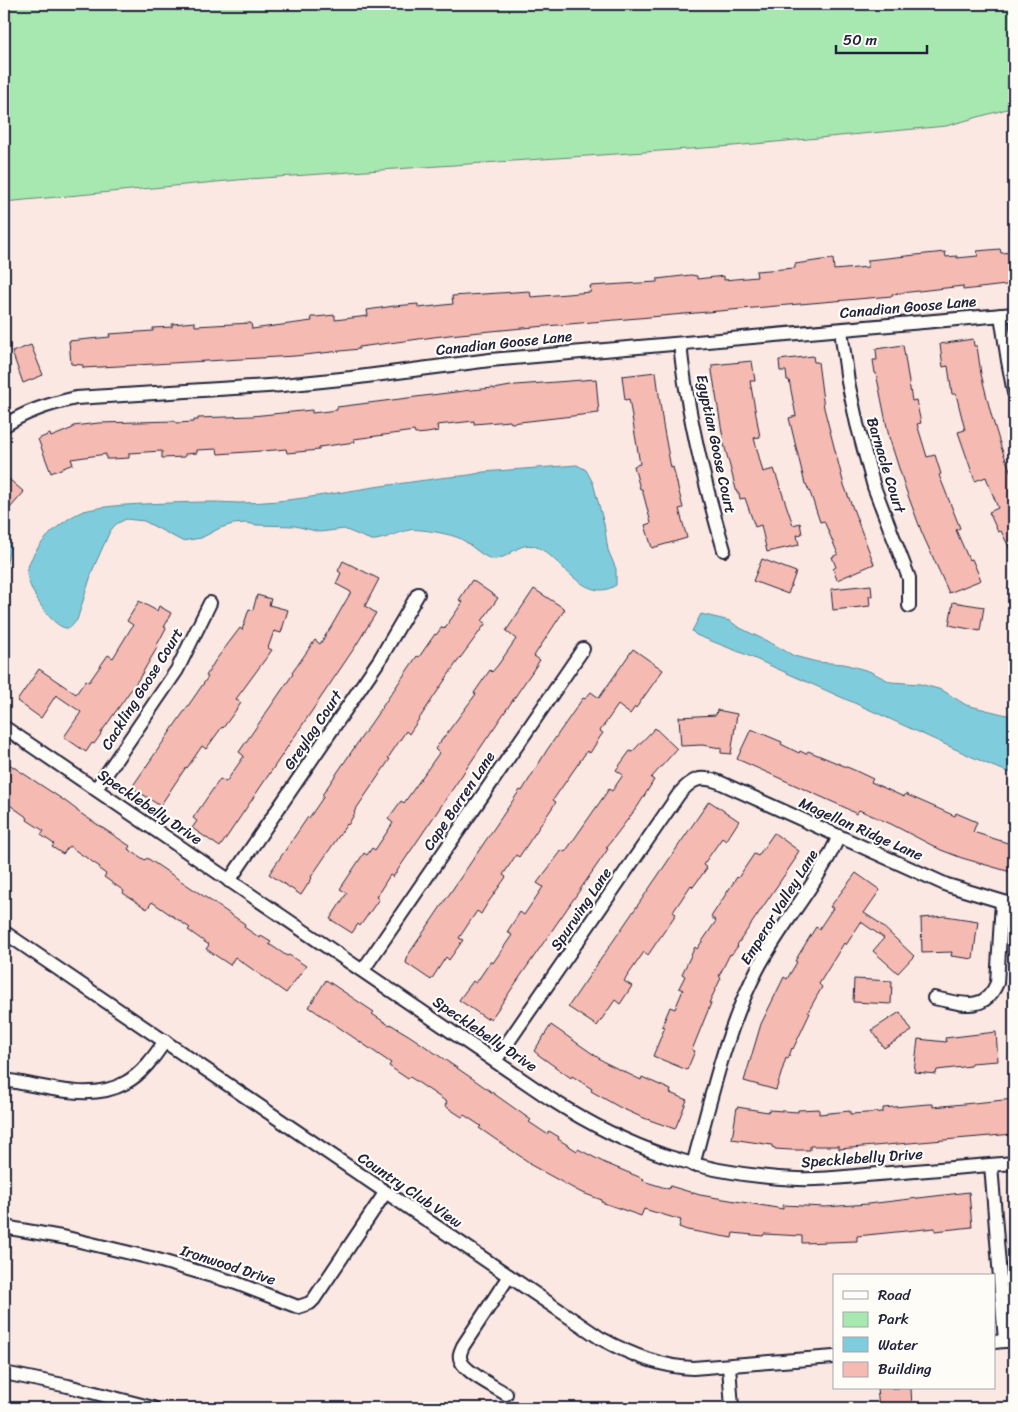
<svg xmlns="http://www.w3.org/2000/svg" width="1018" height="1412" font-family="Sriracha,sans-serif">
<rect width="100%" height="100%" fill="#fbe8e2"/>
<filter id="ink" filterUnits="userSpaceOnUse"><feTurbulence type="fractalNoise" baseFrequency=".02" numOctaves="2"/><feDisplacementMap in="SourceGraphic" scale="10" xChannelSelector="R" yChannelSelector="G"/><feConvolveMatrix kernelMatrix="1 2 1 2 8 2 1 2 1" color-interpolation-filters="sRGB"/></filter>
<g filter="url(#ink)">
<!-- green -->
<path fill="#a7e8b0" stroke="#648576" d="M4 4H1014V107L946 126 733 146 248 179 4 202Z"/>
<!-- water -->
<g fill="#7fcddc" stroke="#5a899c">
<path d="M577 465 586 470 593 483 604 524 608 550 616 569V585C586 605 561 559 539 548 519 538 510 560 493 559 485 559 469 543 461 539 452 534 418 528 409 530 397 533 387 538 376 540H371L344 529 320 532 295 526 257 525 246 523 233 524 220 528 201 538 182 541 144 521 126 519 116 524 110 531 93 569 77 620 70 628C53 632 27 587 27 573 29 549 63 518 84 511 104 506 124 505 144 504 168 503 192 502 216 502 224 502 231 503 239 503 286 503 334 493 381 486 399 484 417 481 434 479 450 476 467 477 483 472Z"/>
<path d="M4 538 9 542 10 547 4 576Z"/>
<path d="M701 614 730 621 738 627 773 644 794 656 817 662 844 664 869 671 891 682 920 684 942 690 966 705 1007 715H1014V774L992 766 879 714 742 653 696 635 692 631Z"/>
</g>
<!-- building -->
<g fill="#f5bab2" stroke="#22223b">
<path d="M1000 249 1001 253 1014 252V284L963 290V286L892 294V296L523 328 449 335 359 347V349L295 356 83 368V365L71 364 69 341 110 337 109 334 153 331V328L172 327V324L195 322V326L251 323 252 329 312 321 311 317H316L335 315V320L368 316 367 310 394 306 418 304V308L453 304 452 296 530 291 531 297 591 292 590 286 657 282V279L691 275 697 276V279L724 276V280L757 277 756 271 795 268V264L822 260 833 259 834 270 868 267V260L945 252 946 257 957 256V258L978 256 977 251Z"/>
<path d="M973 339 974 346H977L981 374 991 414 1001 447 1014 480V557L1001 531 998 532 989 512 998 508 986 477 975 481 958 432 965 430 956 394H952L948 366 943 367 940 344Z"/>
<path d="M31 345 43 375 23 383 12 352Z"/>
<path d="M903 345 912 401 916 400 921 423 917 424 927 457 935 455 941 474 939 475 960 528 956 530 969 560 972 559 981 580 949 593 922 533 906 490 889 437 876 373H875L873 360H877L876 349Z"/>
<path d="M813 356 814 362H818L824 408 844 485 874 564 837 580 833 569 836 567 832 557 838 554 824 521 820 522 811 495 806 484H805L789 418 796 416 789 380H787L786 371H780L779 360Z"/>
<path d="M752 361 755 381H750L760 437 754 438 763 472 774 469 793 525 800 523 802 534 797 535 799 545 767 552 761 525 755 527 745 498 740 499 739 493H737L724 444 712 371V365Z"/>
<path d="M656 372 663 425 671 468 673 467 683 508 679 509 687 538 652 548 645 525 651 523 642 489H640L634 466 640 464 629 399 625 400 622 376Z"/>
<path d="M596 379 599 413 511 423 510 421 474 424V421L437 425 438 431 427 433 415 434 414 431 354 439 355 442 319 447V450L287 453 286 449 275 450 218 454 217 449 197 450V453L185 454V457L162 458V451L129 453V458L111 459H106V454L71 459 73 464 51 473 38 439 50 434 51 437 73 428V426L99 423 175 421 176 423 194 422V420H198V418L252 416 312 410V413L337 410V407L471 390 494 388V389L516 385Z"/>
<path d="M4 475 24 492 4 515Z"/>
<path d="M762 559 796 572 788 594 753 581Z"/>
<path d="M343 561 379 579 365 606 376 613 355 647 220 847 192 828 197 821 193 818 220 779 226 782 244 756 239 752 293 674 292 673 315 640 320 644 331 627 351 592 336 584 341 573 338 571Z"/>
<path d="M472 580 498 598 482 621 486 623 455 665 409 734 406 731 388 758 390 759 354 812 355 813 348 825 347 824 311 877 312 878 301 895 269 874 308 817 309 818 324 796 322 795 417 656 419 657 435 634 436 635 442 627 444 629 463 602 459 600Z"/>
<path d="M871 585 872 596H869L870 606 833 610 831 589Z"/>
<path d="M534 589 565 609 534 656 540 660 393 877 390 875 376 897 379 899 360 926 358 924 352 933 330 919 347 893 340 889 364 853 367 855 372 848 375 850 393 823 388 819 401 801 404 803 439 753 435 749 476 694 474 693 490 670 492 672 498 665 516 639 506 631Z"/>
<path d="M257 595 271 599 269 605 288 610 281 633 274 631 268 648 272 650 236 699 241 703 223 728 222 727 206 749 202 746 187 768 186 767 160 806 132 787 208 677 206 676 215 661 240 628 242 630 249 609 253 610Z"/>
<path d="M139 601 157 611 159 606 171 613 169 617H170L164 627 166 628 157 645 158 646 140 677 100 734H101L94 744 92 743 86 752 64 737 81 712 56 695 41 718 17 701 39 669 76 694 86 680 89 682 108 655 113 658 133 625 127 621Z"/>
<path d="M953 602 984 607 980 631 949 625Z"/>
<path d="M633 649 663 670 636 708 635 707 630 714 618 705 600 731 603 733 600 737 590 753 587 751 553 800 556 802 519 857 516 855 503 875 506 877 487 904 481 914 477 911 459 938 463 940 449 960 446 957 431 980 406 963 408 955 520 790 522 791 547 750 583 698 585 699 591 692 599 698Z"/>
<path d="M717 710 737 714 731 754 721 753V748L702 745 681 746 679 717 716 715Z"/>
<path d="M655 728 677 749 651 778 654 780 638 806 606 848 608 849 491 1019 488 1017 487 1019 459 1000 473 981 476 983 491 961 493 963 512 935 507 932 520 912 524 915 543 887 537 883 550 866 562 850 565 852 570 845 609 789 612 791 623 775 616 770 630 751 632 752Z"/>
<path d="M751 729 782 742 781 744 799 753 800 751 806 754 808 751 854 770 873 779 871 782 904 797 905 794 955 816 956 813 977 822 973 832 1014 845V873L962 858 941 850 891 824 859 810 856 814 846 808 737 759Z"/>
<path d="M4 763 8 766 9 764 65 801 77 810V811L130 846 128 849 145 860 147 858 245 924 244 927 260 938 261 936 271 942 269 944 287 956 289 955 306 966 286 993 235 957 230 965 206 949 209 945 188 930 190 928 152 902 147 909 123 893 124 891 104 877 106 874 99 869 100 867 69 846 63 854 52 847 54 844 41 835 44 831 27 820 28 818 4 801Z"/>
<path d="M709 801 739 821 726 841 722 838 703 865 707 868 693 887 691 885 673 912 676 914 648 955 644 952 624 981 632 986 620 1004 615 1000 597 1026 568 1007Z"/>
<path d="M774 833 799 851 795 857 796 858 737 945 738 946 731 955 730 954 719 976 721 978 709 1003H711L692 1050 695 1051 687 1070 653 1056 665 1027 662 1026 670 1007 675 1009 683 990 679 988 685 976 682 974 695 947 697 949 716 921 711 917 737 877 738 878 754 854 758 856Z"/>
<path d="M856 873 880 890 864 913 878 922 914 956 898 973 873 951 884 938 861 922 846 945 844 943 819 984 822 987 808 1012 810 1013 793 1049 792 1048 788 1059 786 1058 776 1090 744 1081 761 1024 784 977 787 979 797 962 795 961 809 938 816 927 819 929 833 908 830 907Z"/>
<path d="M945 916 978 921 973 959 951 956 952 952 922 953 921 918Z"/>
<path d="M854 979 892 981 891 1004 853 1002Z"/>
<path d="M326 980 374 1012 372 1014 389 1025 390 1024 410 1036 476 1081 531 1120 529 1122 547 1134 549 1131 559 1137 558 1139 577 1151 578 1149 605 1163 644 1179 643 1181 669 1189 670 1186 700 1195 783 1209V1205L825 1207 868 1204 969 1192 972 1227 935 1231V1228L857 1236V1241L802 1243V1236L764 1234 763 1236 733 1233 732 1238 687 1230 679 1227 681 1220 644 1209 641 1216 601 1202 602 1200 580 1192 529 1164 530 1163 479 1128 481 1126 464 1115 462 1117 445 1106 447 1102 410 1077 408 1079 399 1073 389 1066 391 1063 309 1007Z"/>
<path d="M900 1012 912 1031 884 1048 872 1030Z"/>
<path d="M551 1025 606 1063 641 1080 642 1077 671 1090 670 1093 687 1100 675 1129 641 1117 619 1107 591 1091 592 1089 572 1076 571 1078 540 1056 534 1051Z"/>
<path d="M996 1032 998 1061 971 1063V1066L937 1070 936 1074 914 1072 918 1039 946 1042 945 1038Z"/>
<path d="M1014 1099V1134L839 1149V1146H810V1150H791L775 1149V1148L772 1147V1145L732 1139 737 1107 768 1112 769 1110 798 1112V1110L819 1109V1114L850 1111V1114L883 1112V1108L928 1104H933V1107Z"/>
<path d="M877 1388H911L912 1408H879Z"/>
</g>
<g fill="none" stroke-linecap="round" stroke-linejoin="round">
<defs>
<g id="street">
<path d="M1001 315 1008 361 1014 393"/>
<path d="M841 330 848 382 857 424 874 487 909 578V606"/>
<path d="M680 344C687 414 704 482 724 550"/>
<path d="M4 426C26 411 50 404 76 398L283 385 351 378 490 360 1014 314"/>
<path d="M4 727 549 1098C630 1150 701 1175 798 1179 821 1180 844 1177 866 1175 916 1171 965 1167 1014 1163"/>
<path d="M96 789 177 670 210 603"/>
<path d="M229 881 380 659 418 594"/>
<path d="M4 932 600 1338C629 1354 660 1367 693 1368L834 1357"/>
<path d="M363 970 583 649"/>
<path d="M934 998C961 1003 984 1014 997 983L1002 902"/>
<path d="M495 1061 679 794C692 779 700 775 719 782L947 885 1014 905"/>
<path d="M4 1080C41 1085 89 1103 125 1083 142 1074 154 1057 165 1041"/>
<path d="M693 1165C711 1099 725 1032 757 970 781 924 817 885 838 838"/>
<path d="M991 1165 1005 1341"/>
<path d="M4 1227 67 1238 151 1258 236 1283 298 1307 310 1303 314 1299 385 1193"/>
<path d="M994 1342 1014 1340"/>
<path d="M729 1366 732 1408"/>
<path d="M4 1373 68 1386 153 1408"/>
<path d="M506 1394C495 1387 465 1372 461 1361 458 1355 461 1351 463 1346L509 1276"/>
</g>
</defs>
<!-- street casing -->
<use href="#street" stroke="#22223b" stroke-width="16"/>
<!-- street -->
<use href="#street" stroke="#fdfcf7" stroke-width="12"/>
</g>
</g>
<g text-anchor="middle" stroke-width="4.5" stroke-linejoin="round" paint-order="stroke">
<!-- street labels -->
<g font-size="15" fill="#22223b" stroke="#fdfcf7">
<text transform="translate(908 307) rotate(-5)" y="5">Canadian Goose Lane</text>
<text transform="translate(504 343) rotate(-6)" y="5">Canadian Goose Lane</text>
<text transform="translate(716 444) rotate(78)" y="5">Egyptian Goose Court</text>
<text transform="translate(886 465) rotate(73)" y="5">Barnacle Court</text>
<text transform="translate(142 689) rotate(-58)" y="5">Cackling Goose Court</text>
<text transform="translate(313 730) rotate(-56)" y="5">Greylag Court</text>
<text transform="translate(459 801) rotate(-56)" y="5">Cape Barren Lane</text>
<text transform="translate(150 807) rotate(34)" y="5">Specklebelly Drive</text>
<text transform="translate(861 829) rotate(24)" y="5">Magellan Ridge Lane</text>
<text transform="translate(779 907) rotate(-58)" y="5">Emperor Valley Lane</text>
<text transform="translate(581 909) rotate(-56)" y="5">Spurwing Lane</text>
<text transform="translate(485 1034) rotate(34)" y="5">Specklebelly Drive</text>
<text transform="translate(862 1158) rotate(-4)" y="5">Specklebelly Drive</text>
<text transform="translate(410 1190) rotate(34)" y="5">Country Club View</text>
<text transform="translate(228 1265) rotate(18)" y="5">Ironwood Drive</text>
</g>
</g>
<!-- margin -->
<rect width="1018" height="1412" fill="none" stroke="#fdfcf7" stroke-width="20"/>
<rect x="10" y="10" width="998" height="1392" fill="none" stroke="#22223b" stroke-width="2" filter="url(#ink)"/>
<!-- legend -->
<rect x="833" y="1274" width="162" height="115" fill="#fdfcf7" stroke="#a5a5ac"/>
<rect x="843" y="1291" width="25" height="8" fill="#fdfcf7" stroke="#a5a5ac"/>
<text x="878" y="1300" font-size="15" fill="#22223b">Road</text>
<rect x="843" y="1312" width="25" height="15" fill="#a7e8b0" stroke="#a5a5ac"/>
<text x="878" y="1324" font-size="15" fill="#22223b">Park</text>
<rect x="843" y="1337" width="25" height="15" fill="#7fcddc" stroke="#a5a5ac"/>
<text x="878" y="1350" font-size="15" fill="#22223b">Water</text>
<rect x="843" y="1362" width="25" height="15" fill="#f5bab2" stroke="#a5a5ac"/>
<text x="878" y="1374" font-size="15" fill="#22223b">Building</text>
<!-- scale -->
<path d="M836 45v8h91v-8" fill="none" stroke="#22223b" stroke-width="2.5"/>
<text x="843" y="45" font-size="15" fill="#22223b" stroke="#fdfcf7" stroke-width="4" paint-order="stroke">50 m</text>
</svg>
